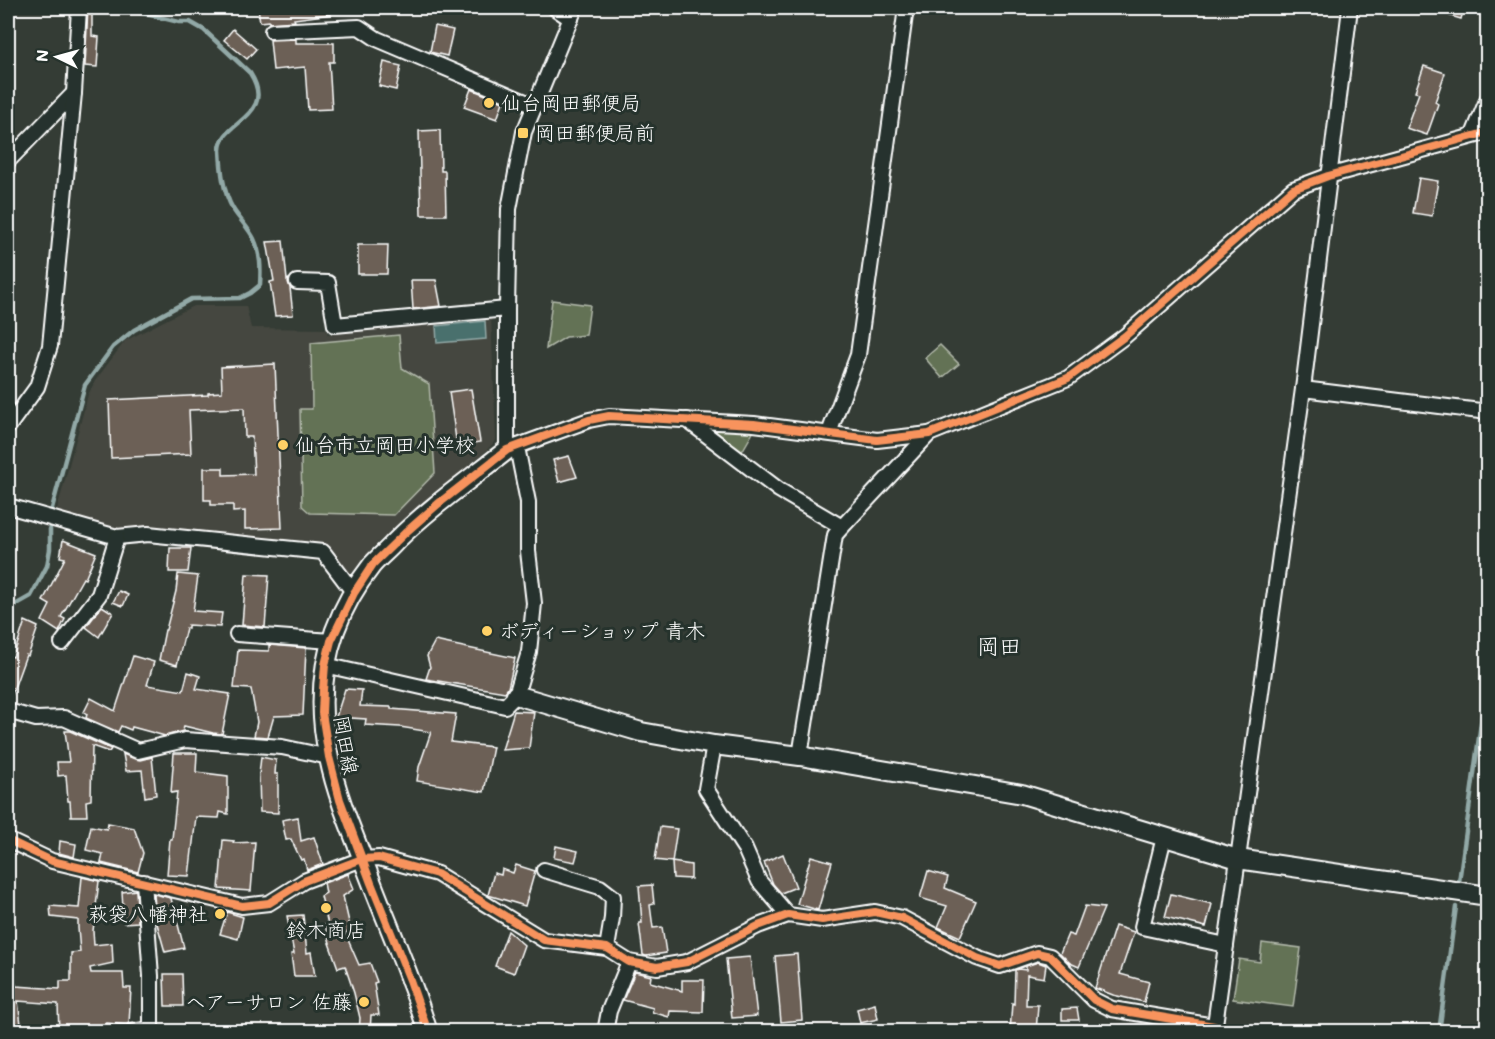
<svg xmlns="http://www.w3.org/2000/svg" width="1495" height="1039" font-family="Mali,'Klee One',sans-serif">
<rect width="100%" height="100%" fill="#343c35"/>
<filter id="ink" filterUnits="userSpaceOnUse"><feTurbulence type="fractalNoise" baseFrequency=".0167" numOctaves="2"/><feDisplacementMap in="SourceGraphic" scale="12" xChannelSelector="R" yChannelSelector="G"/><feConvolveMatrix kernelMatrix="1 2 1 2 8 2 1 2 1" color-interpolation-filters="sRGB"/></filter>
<g filter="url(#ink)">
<!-- built -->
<path fill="#45473f" d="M193 306H246L251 328 326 329 328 335 491 315 496 440 486 451 375 545 350 575 342 574 339 562 331 548 146 527 121 530 55 517 88 395 95 381 125 341Z"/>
<!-- green -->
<g fill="#637254" stroke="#b1b8aa" stroke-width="1.5">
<path d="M552 300 590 305 586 335 566 337 546 349Z"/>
<path d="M399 335 402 368 429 384 435 473 394 515 310 513 302 506 300 409H312L311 343Z"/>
<path d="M940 345 959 364 942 378 925 358Z"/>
<path d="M715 429H755L740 455 715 436Z"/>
<path d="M1262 943 1301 948 1293 1007 1233 999 1239 959 1260 962Z"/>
</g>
<!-- water -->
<path fill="#4a6f6d" stroke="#92a9a7" stroke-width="1.5" d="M485 321 486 339 437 343 436 326Z"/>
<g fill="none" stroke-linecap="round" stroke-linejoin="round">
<!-- stream -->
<g stroke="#92a9a7" stroke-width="4.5">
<path d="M51 512 85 385 113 347 134 330 191 299 240 298 250 293 260 285C261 269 261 254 254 239 249 228 239 219 233 209 223 192 221 170 220 150 220 121 278 117 250 73L204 30 190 22H179L138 12 128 8"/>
<path d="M8 609 31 596 47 566 50 549V529"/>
<path d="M1459 882 1488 672"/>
<path d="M1439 1032 1456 907"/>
</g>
</g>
<!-- building -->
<g fill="#6c6056" stroke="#fff" stroke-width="1.5">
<path d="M88 8H92V36L99 37 97 67 85 66Z"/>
<path d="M258 8H330L331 14 294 19 295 21 269 23V21L260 22Z"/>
<path d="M1431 8H1464L1461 19 1431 10Z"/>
<path d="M435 26 453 30 447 56 430 52Z"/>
<path d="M233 29 256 49 247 59 224 40Z"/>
<path d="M296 39V43H334V62H329L332 109 308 110 305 67 273 70 270 40Z"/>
<path d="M384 62 401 66 396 90 379 86Z"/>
<path d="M1424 66 1445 73 1435 102 1438 104 1427 135 1406 128 1419 93 1415 92Z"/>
<path d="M471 89 503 102 497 119 464 107Z"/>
<path d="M440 130 441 171H445L446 215H421L419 131Z"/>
<path d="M1419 178 1438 181 1432 216 1413 213Z"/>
<path d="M283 241 287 280 289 279 288 282 290 288 293 315 275 316 270 282 274 281 267 242Z"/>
<path d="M358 245H388L387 274H358Z"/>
<path d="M411 280H436L441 306 413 309Z"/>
<path d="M275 364 282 528 245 529V511L233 512V505H211V500H204V468H223V475L254 474 252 437H245L244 408 189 410 191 454 111 458 109 400 208 395V393L222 392 221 367Z"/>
<path d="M471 389 480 442 457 446 449 392Z"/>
<path d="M569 456 577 477 559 482 553 460Z"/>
<path d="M63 540 96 553 85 579 83 578 61 617 65 619 59 632 42 621 50 605 43 601 65 558 60 557Z"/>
<path d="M170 548H191L188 572H169Z"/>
<path d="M178 574 198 576 193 611 222 613 220 627 188 625V628H186L177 665 159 660 165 630H166L176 591Z"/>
<path d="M246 574 269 575 265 627 242 625Z"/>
<path d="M119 591 128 595 123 606 113 602Z"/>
<path d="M102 606 113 613 99 637 86 627Z"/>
<path d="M25 621 38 627 28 656 26 655 9 702H8V655L13 657Z"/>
<path d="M435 641 515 658 508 688 505 692 426 679 430 667 427 656Z"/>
<path d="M269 645 306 648 303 715 274 716 268 737 254 736 257 722 251 689 234 688 238 650 269 651Z"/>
<path d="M133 656 154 662 147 685 183 691 188 672 200 676 196 689 230 694 222 734 213 733 184 726 183 731 165 736 132 727 131 730 121 726 118 732 86 718 87 714 84 712 91 698 115 711Z"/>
<path d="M345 689 362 690 360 706 391 707V709L456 714 451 742 493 747 484 792 417 781 419 767 431 732 400 727 365 725 366 719 336 717Z"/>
<path d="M514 711 534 712 529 748 502 750Z"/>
<path d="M65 731H70L111 749 109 752 92 746 91 800 86 801 87 816H71L70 801H68L66 775 58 776 57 762H69Z"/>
<path d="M174 753H197L196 772 228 776V814L220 812 219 818 196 817 189 876 167 875 170 839H172L177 792 171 793Z"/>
<path d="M123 754 135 759 140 760 152 757 156 795 145 797 142 770 126 771Z"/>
<path d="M261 757 276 760 275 774H278V813L260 812 259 775Z"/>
<path d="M298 817 301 841 314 837 323 864 307 870 304 859 301 860 291 839 286 840 282 820Z"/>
<path d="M108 823 134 828 143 853 138 872 101 863 103 854 86 850 91 826 107 829Z"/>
<path d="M660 827 677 829 672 862 655 860Z"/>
<path d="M223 840 234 841 233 843 255 842 251 891 219 889Z"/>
<path d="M60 841 76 844 74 857 59 853Z"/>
<path d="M556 846 578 851 575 862 554 858Z"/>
<path d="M783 854 796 887 781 893 773 884 764 862Z"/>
<path d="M811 856 832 862 818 910 797 904Z"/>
<path d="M672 862 691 865V879L673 878Z"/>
<path d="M516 865 535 871 525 906 488 895 494 873 501 875 502 869 513 873Z"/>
<path d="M928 871 948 877 945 888 976 901 960 937 938 927 947 906 920 898Z"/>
<path d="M348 874 354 889 343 896 351 931 345 933 359 965 370 963 377 982 374 983 379 1015H371L370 1032H359L360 1018 354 993 345 966 338 968 329 943H330L325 925 328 924 321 896 326 893 324 883Z"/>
<path d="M82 877 99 881 93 931 94 945 112 943 113 963 90 968 91 973H123L124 988H131L129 1024 126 1025 106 1023V1027L59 1032 58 1004 18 1001 22 1032H8V976H14L16 986 60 989V981H71V953L80 952 78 928V920L51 917 50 906 79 908Z"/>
<path d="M652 885 654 904 650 905 653 928 662 927 666 953 646 956 643 955 639 923H642L639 886Z"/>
<path d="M136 890 138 922 124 923 122 892Z"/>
<path d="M154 894 171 898 175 917H176L184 948 165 952 156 920Z"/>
<path d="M1171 894 1212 904 1206 927 1165 917Z"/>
<path d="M1085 906 1104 908 1079 967 1070 963 1060 953 1068 934 1074 936Z"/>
<path d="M227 912 243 917 238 939 220 934Z"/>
<path d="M303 915 307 953 311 952 315 976H294L291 954H294L287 916Z"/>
<path d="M1115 926 1134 932 1120 974 1149 982 1144 1002 1113 995 1095 988Z"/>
<path d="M508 931 524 945 514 973 495 966Z"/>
<path d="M797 954 802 1020 781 1022 775 956Z"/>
<path d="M750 957 757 1016 732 1018 726 959Z"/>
<path d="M1038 962 1046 965 1044 978 1027 975 1026 1005H1038L1036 1032H1010L1012 1003 1014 1004 1015 970 1018 969 1026 970V966Z"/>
<path d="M635 972 651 976 650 982 682 991V980H704L703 1012 670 1011 669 1017 652 1012 653 1008 623 1000Z"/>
<path d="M164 974H182L183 1006H165Z"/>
<path d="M875 1004 878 1019 860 1023 857 1009Z"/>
<path d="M1077 1008 1079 1020H1062V1009Z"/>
</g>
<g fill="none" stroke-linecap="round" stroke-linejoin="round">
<defs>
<g id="street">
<path d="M555 8 571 19"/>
<path d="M575 8 524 132 509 209 507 309V450L589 420 609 416 754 424 877 440 929 434 1068 378 1125 336 1293 189 1328 176 1488 132"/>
<path d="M272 31 359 27 377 39 535 106"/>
<path d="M1473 135 1488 98"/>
<path d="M8 161 74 93"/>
<path d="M297 282 328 283 335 325 507 309"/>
<path d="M1303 389 1488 412"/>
<path d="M687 420 779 490 842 527 835 535 800 756"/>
<path d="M8 427 37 387 50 346 74 93 79 8"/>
<path d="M829 433 858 355 906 8"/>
<path d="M8 506 117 537 148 534 323 552 354 593"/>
<path d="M842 527 929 434"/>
<path d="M237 634 331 641"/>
<path d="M62 643 99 595 117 537"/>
<path d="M325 665 505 706 516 695 529 652 534 603 528 551V502L517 447"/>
<path d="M8 711 36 719 64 718 138 751 185 740 282 747 329 757"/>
<path d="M714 745 706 789 745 849 759 881 788 915"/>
<path d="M1164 837 1142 927 1226 945"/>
<path d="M8 840 52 861 242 906 269 903 304 881 362 859 379 858 437 874 544 940 607 948 629 962 657 967 687 962 758 926 788 915 822 920 875 912 902 918 977 958 1000 966 1037 953 1050 956 1094 1000 1112 1009 1214 1026"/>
<path d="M544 870 600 887 613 897 612 918 607 948"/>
<path d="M144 882 151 976V1032"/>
<path d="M132 1032 151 1029"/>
<path d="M605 1032 609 1011 629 962"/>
<path d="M1214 1032 1303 389 1350 8"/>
</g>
<g id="secondary">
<path d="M516 695 641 732 714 745 800 756 1022 794 1238 859 1488 896"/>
<path d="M428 1032C422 1014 417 997 410 980 395 939 377 898 362 857 349 824 336 792 329 758 313 687 327 622 372 565 379 557 388 550 395 542 429 508 469 480 507 450"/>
</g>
</defs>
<!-- street casing -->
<use href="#street" stroke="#fff" stroke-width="18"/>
<!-- secondary casing -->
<use href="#secondary" stroke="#fff" stroke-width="22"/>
<!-- street -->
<use href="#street" stroke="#26332d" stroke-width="14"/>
<!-- secondary -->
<use href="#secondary" stroke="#26332d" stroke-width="18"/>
<defs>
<g id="cycleway">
<path d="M8 840 52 861 242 906 269 903 304 881 362 859 379 858 437 874 544 940 607 948 629 962 657 967 687 962 758 926 788 915 822 920 875 912 902 918 977 958 1000 966 1037 953 1050 956 1094 1000 1112 1009 1214 1026"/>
<path d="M428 1032 410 980 371 883 340 800 329 757 322 713 323 690 325 665 331 641 354 593 373 564 405 533 438 504 507 450 589 420 609 416 754 424 877 440 929 434 1068 378 1125 336 1293 189 1328 176 1488 132"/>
</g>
</defs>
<!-- cycleway casing -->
<use href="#cycleway" stroke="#26332d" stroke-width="11"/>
<!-- cycleway -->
<use href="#cycleway" stroke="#f8935d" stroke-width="8"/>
</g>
</g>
<!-- markers -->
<g fill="#ffd166" stroke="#26332d" stroke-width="2">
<circle cx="489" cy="103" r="6"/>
<rect x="517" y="127" width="12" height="12" rx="3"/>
<circle cx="283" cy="445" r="6"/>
<circle cx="487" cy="631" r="6"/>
<circle cx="326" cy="908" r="6"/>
<circle cx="220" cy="914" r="6"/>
<circle cx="364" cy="1002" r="6"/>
</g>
<g text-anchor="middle" stroke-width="6" stroke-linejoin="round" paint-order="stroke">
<!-- poi labels -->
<g font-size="20" fill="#fff" stroke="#26332d" text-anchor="start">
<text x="501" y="110">仙台岡田郵便局</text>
<text x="535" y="140">岡田郵便局前</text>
<text x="295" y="452">仙台市立岡田小学校</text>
<text x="499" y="638">ボディーショップ 青木</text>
<text x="208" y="921" text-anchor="end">萩袋八幡神社</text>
<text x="326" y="937" text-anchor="middle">鈴木商店</text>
<text x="352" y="1009" text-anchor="end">ヘアーサロン 佐藤</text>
</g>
<!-- street labels -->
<g font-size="20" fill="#fff" stroke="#26332d">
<text transform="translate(346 745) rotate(80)" y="7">岡田線</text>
</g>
<!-- quarter labels -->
<g font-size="22" fill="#fff" stroke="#26332d">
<text x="999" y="654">岡田</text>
</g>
</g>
<!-- margin -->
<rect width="1495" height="1039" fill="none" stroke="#26332d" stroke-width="30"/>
<rect x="15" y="15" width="1465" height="1009" fill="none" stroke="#fff" stroke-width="2" filter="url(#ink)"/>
<!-- north arrow -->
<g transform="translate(57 57) rotate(275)" stroke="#26332d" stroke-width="4.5" paint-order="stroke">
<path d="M0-4.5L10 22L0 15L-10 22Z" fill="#ffffff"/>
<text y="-9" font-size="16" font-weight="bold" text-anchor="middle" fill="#ffffff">N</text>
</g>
</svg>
